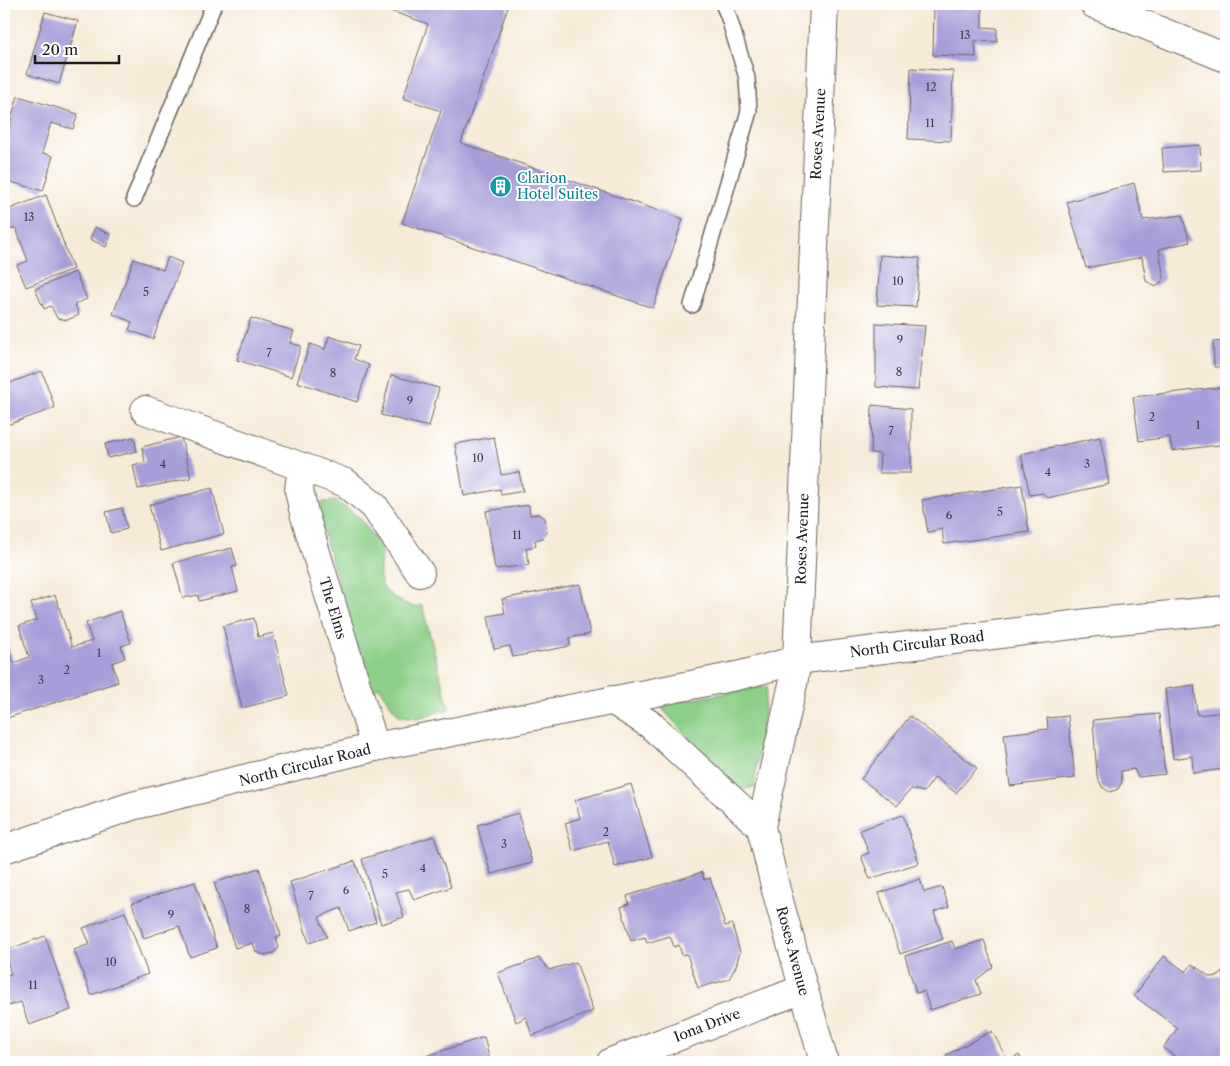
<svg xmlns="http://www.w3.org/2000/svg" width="1230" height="1066" font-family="'Libre Caslon Text',serif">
<rect width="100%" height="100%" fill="#fff"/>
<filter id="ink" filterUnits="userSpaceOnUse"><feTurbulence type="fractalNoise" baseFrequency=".02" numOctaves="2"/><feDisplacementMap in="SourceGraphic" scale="10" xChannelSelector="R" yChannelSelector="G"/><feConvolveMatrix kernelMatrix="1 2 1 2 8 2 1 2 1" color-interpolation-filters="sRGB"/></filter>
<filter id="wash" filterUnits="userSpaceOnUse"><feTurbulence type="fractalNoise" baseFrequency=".0096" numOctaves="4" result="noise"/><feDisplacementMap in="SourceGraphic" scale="20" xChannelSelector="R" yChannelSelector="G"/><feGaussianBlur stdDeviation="1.12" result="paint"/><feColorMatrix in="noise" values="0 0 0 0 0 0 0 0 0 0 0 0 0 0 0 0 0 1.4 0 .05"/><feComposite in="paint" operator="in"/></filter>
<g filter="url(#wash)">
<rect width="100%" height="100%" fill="#f7ebd8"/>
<!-- green -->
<g fill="#8ccf88" stroke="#547652">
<path d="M336 501 360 518 383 549C375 585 381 594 414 607L422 605 449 709 418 718 400 716 392 707 379 686 370 694 319 517 322 502Z"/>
<path d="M767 686 754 787 736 791 659 705Z"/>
</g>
<g id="blocks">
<!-- building -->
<g fill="#a79ed9">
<path d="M371 4H509L461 143 683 219 653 308 402 223 441 111 403 98 428 24Z"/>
<path d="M934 4H982V27L997 28V42L975 41 976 57 933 55Z"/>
<path d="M45 12 78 21 59 84 27 74Z"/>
<path d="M911 68 953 71 951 141 908 139Z"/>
<path d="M18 96 78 114 73 129 51 123 42 153 53 156 43 191 4 180V144Z"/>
<path d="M1200 145 1201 170 1164 172 1162 148Z"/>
<path d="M1134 183 1143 220 1182 215 1190 242 1159 249 1164 279 1156 287 1146 281 1142 257 1086 268 1067 202Z"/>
<path d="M46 195 73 269 26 287 17 265 28 261 16 228 6 231 4 224V211Z"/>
<path d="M95 227 111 235 106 247 90 239Z"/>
<path d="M880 255 920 258 916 307 877 305Z"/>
<path d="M168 257 182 263 153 339 129 330 132 322 113 314 134 259 163 270Z"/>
<path d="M75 272 87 299 75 304 79 315 67 320 57 318 51 306 44 309 35 289Z"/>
<path d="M251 318 294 331 290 343 301 346 291 377 237 360Z"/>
<path d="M876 323 925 326 918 390 876 387Z"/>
<path d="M329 336 359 346 354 359 369 365 357 402 297 382 310 344 325 349Z"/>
<path d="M1226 341V367H1214L1213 342Z"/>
<path d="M42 371 55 408 4 426V385Z"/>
<path d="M391 375 439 388 429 427 381 415Z"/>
<path d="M1223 387 1226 413V444L1172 451 1170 437 1139 441 1133 397Z"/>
<path d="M872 405 911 409V473H879L880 454 871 453Z"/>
<path d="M134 437 137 451 108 458 105 444Z"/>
<path d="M181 437 191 478 138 489 133 465 145 462 142 447Z"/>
<path d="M494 437 501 475 519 472 523 491 501 495 500 489 464 496 455 444Z"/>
<path d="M1100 437 1109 484 1047 498 1043 493 1030 495 1021 454Z"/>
<path d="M1022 485 1029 532 944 544 942 529 928 532 922 500Z"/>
<path d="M212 488 224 534 161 551 149 505Z"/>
<path d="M529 505 530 515 539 514 545 518 547 532 543 538 535 540 536 546 526 548 529 565 495 569 486 511Z"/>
<path d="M122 508 127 529 111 533 106 512Z"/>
<path d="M232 548 237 566 232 567 238 591 199 601 198 595 183 598 173 563Z"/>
<path d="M580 584 590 634 569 638 570 646 513 657 510 646 494 649 488 616 505 613 502 599Z"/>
<path d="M55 595 72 647 92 641 86 623 120 611 131 643 121 646 125 658 112 663 118 682 4 719V634L14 663 29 657 19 626 37 620 31 603Z"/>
<path d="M254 618 258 637 273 633 289 696 242 708 223 626Z"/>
<path d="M1194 685 1197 715 1226 712V769L1193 773 1192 756 1173 759 1165 689Z"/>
<path d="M1159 714 1165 774 1138 777 1134 769 1121 771 1122 782 1118 789 1110 792 1102 787 1097 776 1093 720Z"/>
<path d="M910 716 977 768 956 793 935 777 924 792 911 789 897 806 861 779Z"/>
<path d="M1068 716 1075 778 1010 786 1004 734 1048 729 1047 718Z"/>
<path d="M631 784 652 857 615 867 608 841 573 851 565 823 580 818 575 800Z"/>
<path d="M518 813 532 863 491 874 477 825Z"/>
<path d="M903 815 919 863 870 879 861 856 869 853 860 830Z"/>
<path d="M434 836 451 887 414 900 409 889 396 892 404 917 381 924 362 859Z"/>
<path d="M355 861 376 922 349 931 341 908 319 917 327 937 309 943 290 882Z"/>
<path d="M259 868 281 936 276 938 279 948 273 953 264 955 256 952 253 943 235 948 214 883Z"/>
<path d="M702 872 704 880 710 878 725 926 732 924 740 952 736 966 729 979 698 988 687 954 682 955 679 945 674 947 670 936 647 943 645 937 631 941 621 907 629 904 627 896Z"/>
<path d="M920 879 924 892 942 887 949 907 934 912 943 939 900 954 879 893Z"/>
<path d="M195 882 217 948 190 957 179 926 144 938 132 903Z"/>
<path d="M125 912 148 974 91 995 74 950 90 944 83 928Z"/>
<path d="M45 936 71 1010 29 1025 21 1002 8 1006 4 994V976L11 974 4 951Z"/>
<path d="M984 940 993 967 976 980 981 994 930 1010 924 991 916 993 905 956 952 941 955 949Z"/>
<path d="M1164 956 1186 972 1192 964 1210 977 1219 976 1226 967V1062H1182L1163 1048 1178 1028 1134 996Z"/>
<path d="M539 958 549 970 576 962 593 1011 532 1036 526 1017 516 1022 498 973Z"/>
<path d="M992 1031 1008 1061 1019 1055 1023 1062H950L946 1055Z"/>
<path d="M484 1037 490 1062H419L417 1059Z"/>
</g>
</g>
</g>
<g filter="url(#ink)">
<use href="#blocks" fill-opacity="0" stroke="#69645e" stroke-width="1"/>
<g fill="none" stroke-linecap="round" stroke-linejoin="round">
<defs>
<g id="lane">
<path d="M134 199 214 4"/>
<path d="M692 305 749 111 747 78 728 15 723 4"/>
</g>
<g id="street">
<path d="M824 4 797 660 793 684 761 827 776 890 824 1062"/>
<path d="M145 410 302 467 299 490 304 513 375 747"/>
<path d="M302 467 346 483 374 506 420 573"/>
<path d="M612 700 651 725 761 827"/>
<path d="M4 849 132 806 375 747 641 695 741 675 797 660 1096 622 1226 610"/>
<path d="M611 1062 803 989"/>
</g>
<path id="secondary" d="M1094 4 1226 58"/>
</defs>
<!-- lane casing -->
<use href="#lane" stroke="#69645e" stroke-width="18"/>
<!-- street casing -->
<use href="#street" stroke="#69645e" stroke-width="30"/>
<!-- secondary casing -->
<use href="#secondary" stroke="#69645e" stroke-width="30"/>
<!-- lane -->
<use href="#lane" stroke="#fff" stroke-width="15"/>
<!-- street -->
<use href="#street" stroke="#fff" stroke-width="28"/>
<!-- secondary -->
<use href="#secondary" stroke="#fff" stroke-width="28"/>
</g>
</g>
<!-- icons -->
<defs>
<symbol id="building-disc" viewBox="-11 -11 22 22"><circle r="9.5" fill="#0f9aa8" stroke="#fff"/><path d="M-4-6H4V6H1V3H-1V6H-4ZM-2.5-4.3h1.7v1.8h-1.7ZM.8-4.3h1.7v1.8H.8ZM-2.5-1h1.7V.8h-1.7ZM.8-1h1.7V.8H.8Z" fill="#fff"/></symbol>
</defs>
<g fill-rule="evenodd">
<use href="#building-disc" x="488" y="174" width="25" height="25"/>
</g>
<g text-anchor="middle" stroke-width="4" stroke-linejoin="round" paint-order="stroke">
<!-- number labels -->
<g font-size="11" fill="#3f3c4b">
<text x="965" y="39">13</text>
<text x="931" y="91">12</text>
<text x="930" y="127">11</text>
<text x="29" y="221">13</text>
<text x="898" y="285">10</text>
<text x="146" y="296">5</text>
<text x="900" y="344">9</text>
<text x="269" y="357">7</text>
<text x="899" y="376">8</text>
<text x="333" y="377">8</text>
<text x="410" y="405">9</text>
<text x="1152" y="421">2</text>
<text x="1198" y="429">1</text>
<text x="891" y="435">7</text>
<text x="478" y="462">10</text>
<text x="163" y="468">4</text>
<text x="1087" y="468">3</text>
<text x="1048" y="476">4</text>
<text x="1000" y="516">5</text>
<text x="949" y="519">6</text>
<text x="517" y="539">11</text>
<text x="99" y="657">1</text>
<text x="67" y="674">2</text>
<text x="41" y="684">3</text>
<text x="606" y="836">2</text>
<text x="504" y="848">3</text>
<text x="423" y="872">4</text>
<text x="385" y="878">5</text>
<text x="346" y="894">6</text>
<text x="311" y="900">7</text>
<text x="247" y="913">8</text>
<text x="171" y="919">9</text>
<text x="111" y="966">10</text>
<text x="33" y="989">11</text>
</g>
<!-- street labels -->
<g font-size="14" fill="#1c1c1c" stroke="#fff">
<text transform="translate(818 134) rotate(-87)" y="5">Roses Avenue</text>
<text transform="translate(802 539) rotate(-88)" y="5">Roses Avenue</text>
<text transform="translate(333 608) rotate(73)" y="5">The Elms</text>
<text transform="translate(917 644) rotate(-7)" y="5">North Circular Road</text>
<text transform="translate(305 765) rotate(-14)" y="5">North Circular Road</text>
<text transform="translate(793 951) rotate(75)" y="5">Roses Avenue</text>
<text transform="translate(707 1025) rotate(-21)" y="5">Iona Drive</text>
</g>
<!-- culture labels -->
<g font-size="14" fill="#0d838f" stroke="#fff" text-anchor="start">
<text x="517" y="183">Clarion<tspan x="517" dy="16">Hotel Suites</tspan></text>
</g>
</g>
<!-- margin -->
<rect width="1230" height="1066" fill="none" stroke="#fff" stroke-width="20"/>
<!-- scale -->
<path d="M35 55v8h84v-8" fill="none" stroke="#1c1c1c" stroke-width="2.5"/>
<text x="42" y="55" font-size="15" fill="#1c1c1c" stroke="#ffffff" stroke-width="4" paint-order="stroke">20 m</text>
</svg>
